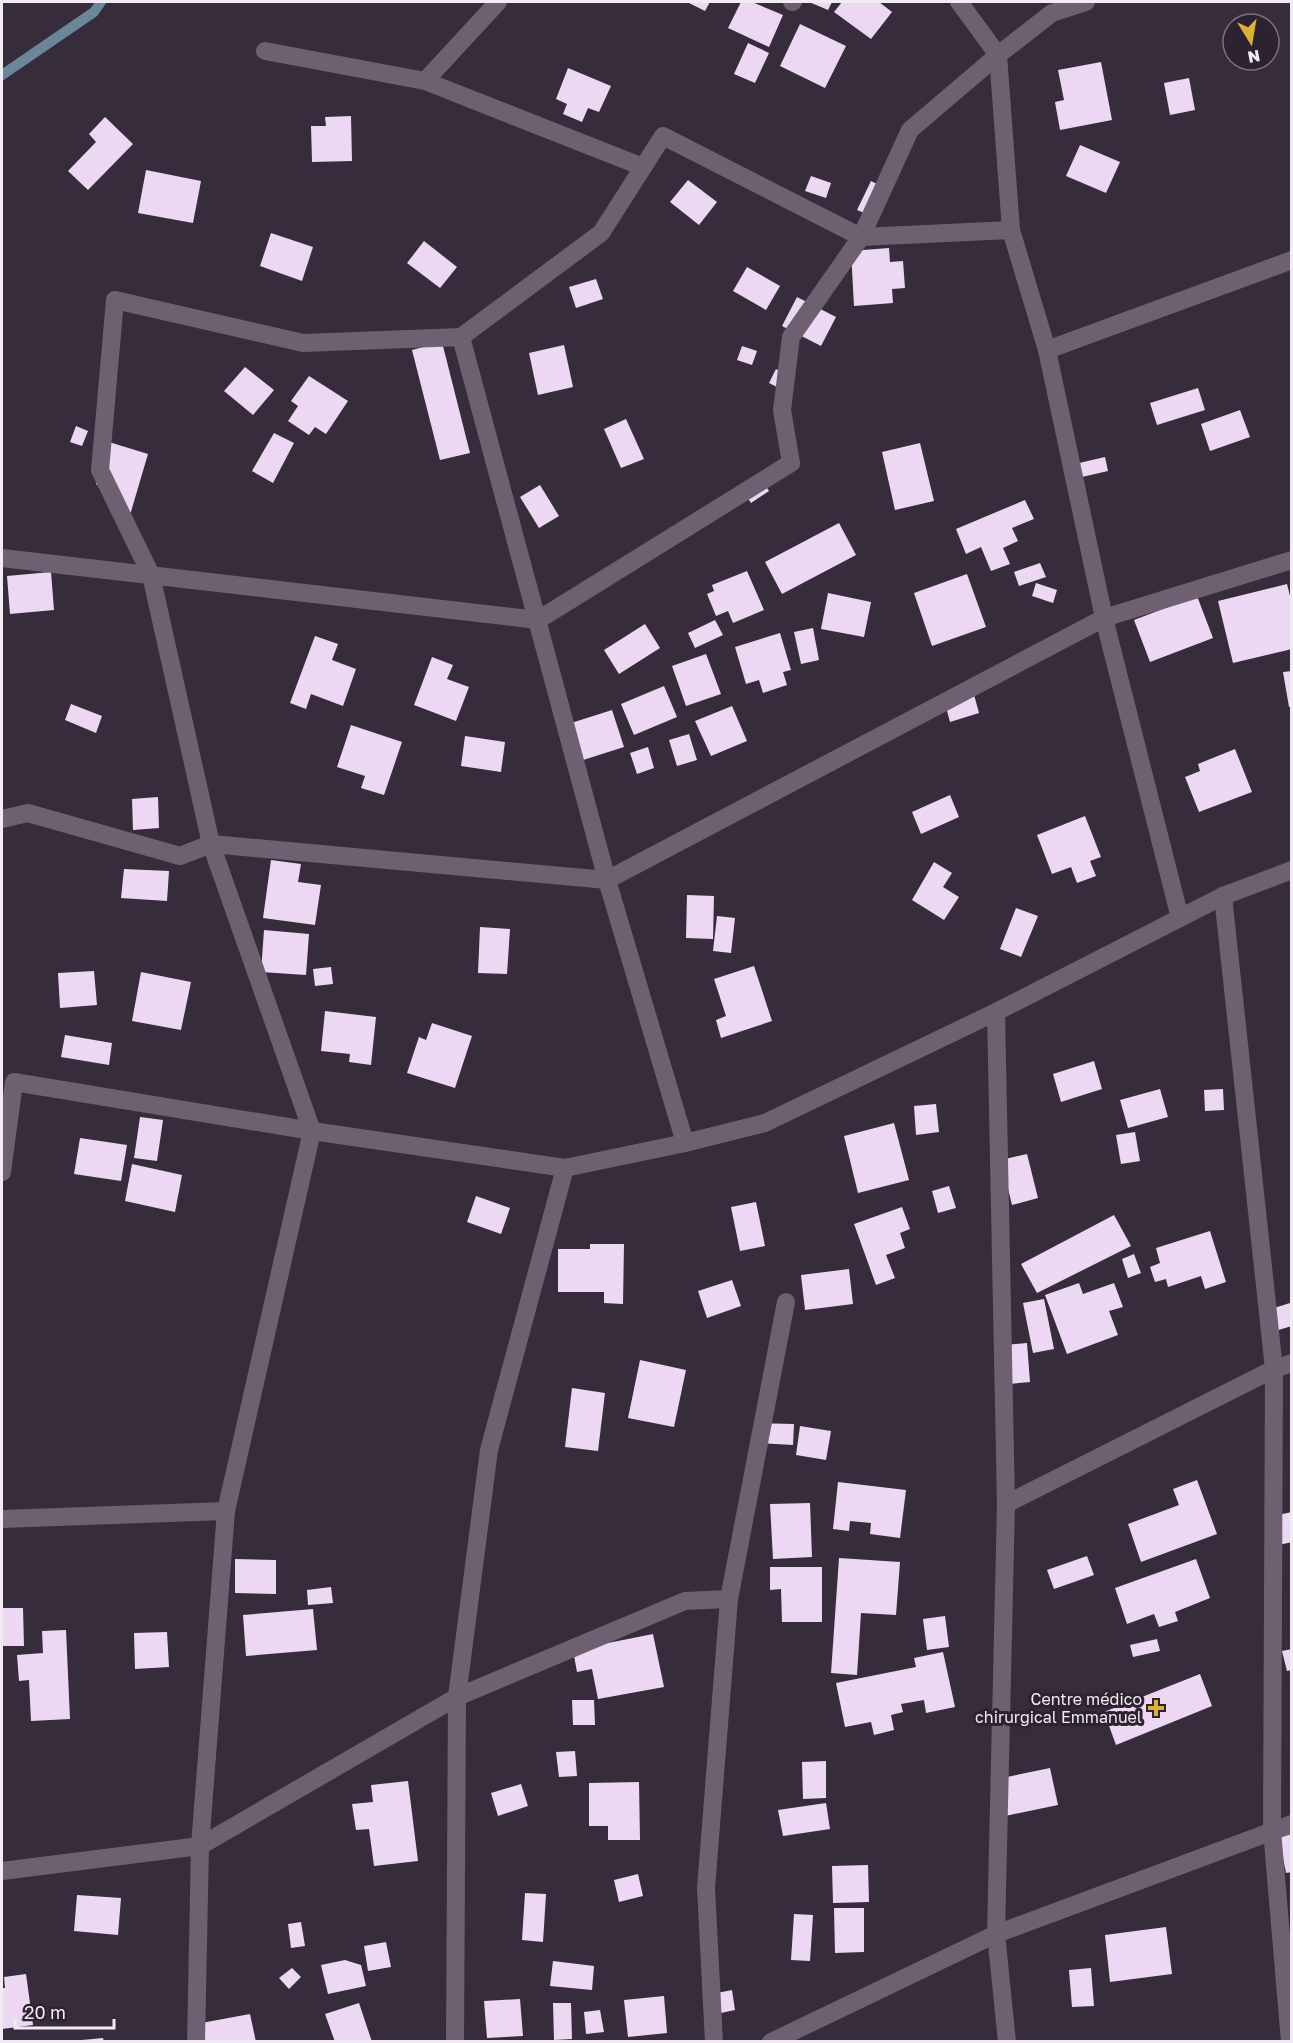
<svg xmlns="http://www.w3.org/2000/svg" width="1293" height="2043" font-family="'Golos Text',sans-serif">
<rect width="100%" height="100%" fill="#372c3b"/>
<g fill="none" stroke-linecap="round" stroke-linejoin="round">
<!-- stream -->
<path stroke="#6a8698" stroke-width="10" d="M2 75 94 12 101 2"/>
</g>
<!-- building -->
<g fill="#ecd8f2">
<path d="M687 2H710L705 11Z"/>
<path d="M741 2H752L783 15 769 47 728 28Z"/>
<path d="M809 2H832L828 10Z"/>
<path d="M842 2H879L892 12 871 39 834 12Z"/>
<path d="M800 24 846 46 825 88 780 66Z"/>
<path d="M748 43 769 53 755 83 734 74Z"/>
<path d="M1101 62 1112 120 1060 130 1055 102 1064 100 1058 70Z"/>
<path d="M568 68 611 86 599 112 588 108 582 122 563 114 567 104 556 99Z"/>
<path d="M1189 78 1195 110 1170 115 1164 83Z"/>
<path d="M351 116 352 161 312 162 311 126H326L325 117Z"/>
<path d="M105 117 133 144 88 190 68 171 96 142 89 134Z"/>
<path d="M1080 145 1120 162 1106 193 1066 176Z"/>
<path d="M146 170 201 181 193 223 138 213Z"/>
<path d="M811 176 831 183 826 198 805 191Z"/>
<path d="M688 180 717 202 699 225 670 202Z"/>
<path d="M871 181 887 189 874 217 857 210Z"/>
<path d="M271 233 313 247 302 281 260 266Z"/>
<path d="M424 241 457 267 440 288 407 263Z"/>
<path d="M889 248 890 262 903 261 905 288 892 289 893 303 854 306 851 251Z"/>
<path d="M747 267 780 286 766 310 733 291Z"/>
<path d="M596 279 603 299 576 308 569 287Z"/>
<path d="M797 297 836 317 821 346 782 326Z"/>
<path d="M442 342 470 453 440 460 412 350Z"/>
<path d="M564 345 573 387 538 395 529 353Z"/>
<path d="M742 346 757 351 752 365 737 360Z"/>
<path d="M245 367 274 390 253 415 224 391Z"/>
<path d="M776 369 784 374 777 387 769 383Z"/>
<path d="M309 376 348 401 326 434 315 427 309 435 288 421 298 406 291 401Z"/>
<path d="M1198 388 1205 410 1157 425 1150 403Z"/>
<path d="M1240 410 1250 437 1210 451 1201 424Z"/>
<path d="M626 419 644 459 621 468 604 429Z"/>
<path d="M76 426 88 431 82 446 70 442Z"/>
<path d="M274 433 294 443 273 483 252 471Z"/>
<path d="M109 442 148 454 130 515 96 484Z"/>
<path d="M920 443 934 501 895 510 882 452Z"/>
<path d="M1105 457 1108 471 1082 477 1079 463Z"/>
<path d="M759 475 769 491 751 503 740 486Z"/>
<path d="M540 485 559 516 539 528 520 497Z"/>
<path d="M1025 500 1034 519 1012 528 1018 541 1003 548 1010 564 991 571 981 547 966 554 956 529Z"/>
<path d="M839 523 856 555 782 594 765 562Z"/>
<path d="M1040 563 1046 577 1019 586 1014 572Z"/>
<path d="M747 571 764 610 733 623 728 611 716 616 707 594 714 591 712 585Z"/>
<path d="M51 572 54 610 10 614 7 576Z"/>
<path d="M967 574 986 627 932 646 914 593Z"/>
<path d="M1036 583 1057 590 1053 603 1032 596Z"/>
<path d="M1287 584 1292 604V649L1233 663 1218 601Z"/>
<path d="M828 593 871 602 864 637 821 629Z"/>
<path d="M1197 596 1213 638 1150 662 1134 620Z"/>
<path d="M715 620 723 635 695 648 688 633Z"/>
<path d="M645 624 660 648 619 674 604 650Z"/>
<path d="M813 628 819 660 801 664 794 632Z"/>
<path d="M780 633 791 670 783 672 787 685 763 693 759 680 746 684 735 647Z"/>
<path d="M315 636 338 644 332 660 356 669 343 706 311 694 306 709 290 703Z"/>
<path d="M706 654 721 694 686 706 672 666Z"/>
<path d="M432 657 453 665 447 679 469 687 456 721 414 705Z"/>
<path d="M1292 671V706L1289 707 1283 672Z"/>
<path d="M664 686 677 717 634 735 621 704Z"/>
<path d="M973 691 979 713 950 722 944 700Z"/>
<path d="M71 704 102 716 96 733 65 720Z"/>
<path d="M732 706 747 741 711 756 695 721Z"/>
<path d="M612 710 624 747 580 761 568 724Z"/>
<path d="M351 725 402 742 384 795 361 788 365 776 337 767Z"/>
<path d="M689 734 697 760 677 766 669 740Z"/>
<path d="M465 736 505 742 501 772 461 766Z"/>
<path d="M648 747 654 768 637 774 630 753Z"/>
<path d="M1235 749 1252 792 1199 812 1185 777 1200 771 1198 764Z"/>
<path d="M950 795 959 817 921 834 912 812Z"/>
<path d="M158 797 159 828 133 830 132 799Z"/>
<path d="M1085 816 1101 857 1090 861 1096 876 1077 883 1071 867 1052 874 1037 835Z"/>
<path d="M271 860 301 864 298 882 321 885 315 925 263 918Z"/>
<path d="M934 862 952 873 943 887 959 897 944 920 912 900Z"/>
<path d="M124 869 169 871 167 901 121 898Z"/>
<path d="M687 895 714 896 713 939 686 938Z"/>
<path d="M1016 908 1038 916 1021 957 1000 949Z"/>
<path d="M717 916 735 918 731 953 713 951Z"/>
<path d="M480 927 510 929 507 974 478 973Z"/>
<path d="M264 930 309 934 306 975 261 972Z"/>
<path d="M754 966 772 1021 721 1038 716 1020 726 1016 714 979Z"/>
<path d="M331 967 333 984 315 986 313 969Z"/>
<path d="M94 971 97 1005 60 1008 58 973Z"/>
<path d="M141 972 191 982 181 1030 132 1021Z"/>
<path d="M325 1011 376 1017 371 1065 349 1062 350 1054 321 1051Z"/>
<path d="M432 1023 472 1036 455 1088 407 1073 419 1037 426 1040Z"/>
<path d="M65 1035 112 1043 109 1065 61 1057Z"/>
<path d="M1094 1061 1102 1089 1061 1102 1053 1074Z"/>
<path d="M1160 1089 1168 1117 1128 1128 1120 1100Z"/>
<path d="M1223 1089 1224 1110 1205 1111 1204 1090Z"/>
<path d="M936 1104 939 1132 916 1135 914 1106Z"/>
<path d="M140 1117 163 1120 157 1161 134 1158Z"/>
<path d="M894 1123 909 1180 858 1193 844 1136Z"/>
<path d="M1135 1132 1140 1161 1121 1164 1116 1135Z"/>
<path d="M80 1138 127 1145 121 1181 74 1174Z"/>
<path d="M1027 1154 1038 1198 1012 1205 1001 1160Z"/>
<path d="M132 1164 182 1175 175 1212 125 1201Z"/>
<path d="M949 1186 956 1208 938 1213 932 1191Z"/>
<path d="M476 1196 510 1208 501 1234 467 1222Z"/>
<path d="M756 1202 765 1246 740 1251 731 1207Z"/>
<path d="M902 1207 910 1229 900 1233 905 1248 886 1255 895 1278 876 1285 854 1224Z"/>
<path d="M1114 1215 1131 1246 1037 1293 1021 1264Z"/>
<path d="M1210 1231 1226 1282 1205 1289 1201 1276 1168 1287 1166 1279 1155 1282 1150 1267 1160 1263 1156 1248Z"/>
<path d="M590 1244H624L623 1304 604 1303V1292H558V1249H590Z"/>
<path d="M1134 1254 1141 1273 1128 1278 1122 1259Z"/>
<path d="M849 1269 853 1304 805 1310 801 1275Z"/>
<path d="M732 1280 741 1306 707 1318 698 1291Z"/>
<path d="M1079 1283 1083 1294 1114 1283 1123 1307 1109 1311 1118 1335 1067 1354 1045 1295Z"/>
<path d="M1044 1299 1054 1349 1033 1353 1023 1303Z"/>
<path d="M1290 1303 1292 1326 1275 1331 1268 1310Z"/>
<path d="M1027 1343 1030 1382 1009 1384 1005 1345Z"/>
<path d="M640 1360 686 1370 674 1427 628 1418Z"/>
<path d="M572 1388 605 1393 598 1451 565 1447Z"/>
<path d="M756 1423 794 1424 793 1445 756 1443Z"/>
<path d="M800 1426 831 1431 826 1460 796 1455Z"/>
<path d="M1197 1480 1217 1534 1141 1562 1128 1524 1179 1505 1173 1489Z"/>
<path d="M838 1482 906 1490 900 1538 870 1534 871 1523 850 1521 849 1531 833 1529Z"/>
<path d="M810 1503 812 1557 773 1559 770 1504Z"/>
<path d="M1292 1512V1542L1279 1545 1273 1516Z"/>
<path d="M1087 1556 1094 1575 1054 1589 1047 1570Z"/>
<path d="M839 1558 900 1562 896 1615 861 1613 857 1675 831 1673Z"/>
<path d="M235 1559 276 1560V1594L235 1593Z"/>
<path d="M1196 1559 1210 1598 1175 1612 1178 1621 1159 1627 1154 1614 1127 1624 1115 1588Z"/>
<path d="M770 1567H822V1622H782L781 1589 770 1590Z"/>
<path d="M331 1587 333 1603 308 1605 307 1590Z"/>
<path d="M2 1608H23L24 1646H2Z"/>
<path d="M313 1609 317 1650 246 1656 243 1615Z"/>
<path d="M945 1616 949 1647 927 1650 923 1619Z"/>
<path d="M66 1630 70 1719 31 1721 29 1680 19 1681 17 1655 43 1653 42 1631Z"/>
<path d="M167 1632 169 1667 135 1669 134 1633Z"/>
<path d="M653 1634 664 1687 598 1699 592 1669 577 1672 573 1650Z"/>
<path d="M1157 1639 1160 1651 1133 1657 1130 1645Z"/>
<path d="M1292 1649V1670L1287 1671 1282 1651Z"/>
<path d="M943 1652 955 1707 926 1713 924 1700 901 1704 903 1712 891 1715 894 1730 874 1735 871 1722 845 1727 836 1683 916 1667 914 1658Z"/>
<path d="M1200 1674 1212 1706 1116 1745 1104 1712Z"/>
<path d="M572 1700H594L595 1725H573Z"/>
<path d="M575 1751 577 1776 559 1777 556 1752Z"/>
<path d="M826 1761V1798L803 1799 802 1762Z"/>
<path d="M1050 1768 1058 1805 1005 1816 997 1779Z"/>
<path d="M408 1781 418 1861 374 1866 369 1829 356 1830 352 1804 373 1802 371 1785Z"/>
<path d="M639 1782 640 1840H608V1826H589V1783Z"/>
<path d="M521 1784 528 1806 498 1816 491 1793Z"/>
<path d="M826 1803 830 1829 783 1836 778 1810Z"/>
<path d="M1292 1834V1872L1286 1873 1279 1837Z"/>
<path d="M868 1865 869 1902 833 1903 832 1866Z"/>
<path d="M638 1874 643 1896 619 1902 614 1880Z"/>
<path d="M525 1893 546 1894 543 1942 522 1940Z"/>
<path d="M77 1895 121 1898 118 1935 74 1931Z"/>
<path d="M834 1908H864V1952L835 1953Z"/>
<path d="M794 1914 813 1915 810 1961 791 1960Z"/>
<path d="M301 1922 305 1946 291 1948 288 1924Z"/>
<path d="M1166 1927 1172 1974 1110 1982 1105 1935Z"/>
<path d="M386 1942 391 1967 368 1971 364 1946Z"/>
<path d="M345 1960 361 1965 366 1986 328 1994 321 1965Z"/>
<path d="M553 1961 594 1966 592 1990 550 1986Z"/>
<path d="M292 1968 301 1977 289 1989 279 1978Z"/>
<path d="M1091 1968 1094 2006 1072 2007 1069 1970Z"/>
<path d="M26 1974 33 2025 2 2029V1988H5L4 1977Z"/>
<path d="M732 1990 735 2010 716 2014 712 1994Z"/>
<path d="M664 1996 667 2033 628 2037 624 2000Z"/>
<path d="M520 1999 523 2036 487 2038 484 2001Z"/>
<path d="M359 2003 372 2042H335L325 2014Z"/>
<path d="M553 2003H571L572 2039 554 2040Z"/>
<path d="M600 2010 604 2032 586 2034 584 2012Z"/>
<path d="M250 2014 256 2042H199L196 2024Z"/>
<path d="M103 2038 104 2042H82V2040Z"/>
</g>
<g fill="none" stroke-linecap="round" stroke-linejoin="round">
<!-- minor -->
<g stroke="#6d6071" stroke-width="18">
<path d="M792 2H793"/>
<path d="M959 2 998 55 1011 230 1047 350 1104 618 1180 918"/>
<path d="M265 51 425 81 643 167"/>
<path d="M425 81 498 2"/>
<path d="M461 337 601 233 663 136 861 237 1011 230"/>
<path d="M1047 350 1292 260"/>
<path d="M2 558 538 620 791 463 782 410 791 337 861 237 910 130 998 55 1052 13 1086 2"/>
<path d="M2 819 28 813 180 856 211 844 607 880 1104 618 1292 560"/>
<path d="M1223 896 1274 1369 1272 1830 1290 2042"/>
<path d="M996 1012 1006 1504 996 1934 1007 2042"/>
<path d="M2 1172 14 1082 312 1131 565 1168 685 1143 765 1123 996 1012 1223 896 1292 870"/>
<path d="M1006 1504 1274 1369 1292 1363"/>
<path d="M2 1519 226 1511"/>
<path d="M729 1599 786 1302"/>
<path d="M2 1871 200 1846 457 1697 685 1601 729 1599 706 1888 714 2042"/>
<path d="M196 2042 200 1846 226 1511 312 1131 211 844 151 575 100 470 115 300 303 343 461 337 607 880 685 1143"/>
<path d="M455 2042 457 1697 489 1450 565 1168"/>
<path d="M771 2042 996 1934 1292 1824"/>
</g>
</g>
<!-- markers -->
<path fill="#dcb233" stroke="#2d2230" stroke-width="2" d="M1153 1699h6v6h6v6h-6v6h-6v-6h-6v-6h6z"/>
<g text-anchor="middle" stroke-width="6" stroke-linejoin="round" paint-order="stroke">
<!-- poi labels -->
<g font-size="16" fill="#f2ebf4" stroke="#2d2230" text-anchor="end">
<text x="1142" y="1705">Centre médico<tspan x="1142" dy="18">chirurgical Emmanuel</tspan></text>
</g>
</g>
<!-- border -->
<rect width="1293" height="2043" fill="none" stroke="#f2ebf4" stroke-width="6"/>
<!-- north arrow -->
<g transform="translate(1251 42) rotate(169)"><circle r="28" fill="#2d2230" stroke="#7c727e" stroke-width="1.5"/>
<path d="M0-4.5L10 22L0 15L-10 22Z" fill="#dcb233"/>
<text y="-9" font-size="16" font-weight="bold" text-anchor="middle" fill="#f2ebf4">N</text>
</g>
<!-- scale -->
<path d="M15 2019v9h99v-9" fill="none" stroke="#f2ebf4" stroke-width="3"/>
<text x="24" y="2019" font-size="18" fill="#f2ebf4" stroke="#2d2230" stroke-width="4.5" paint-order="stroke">20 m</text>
</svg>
